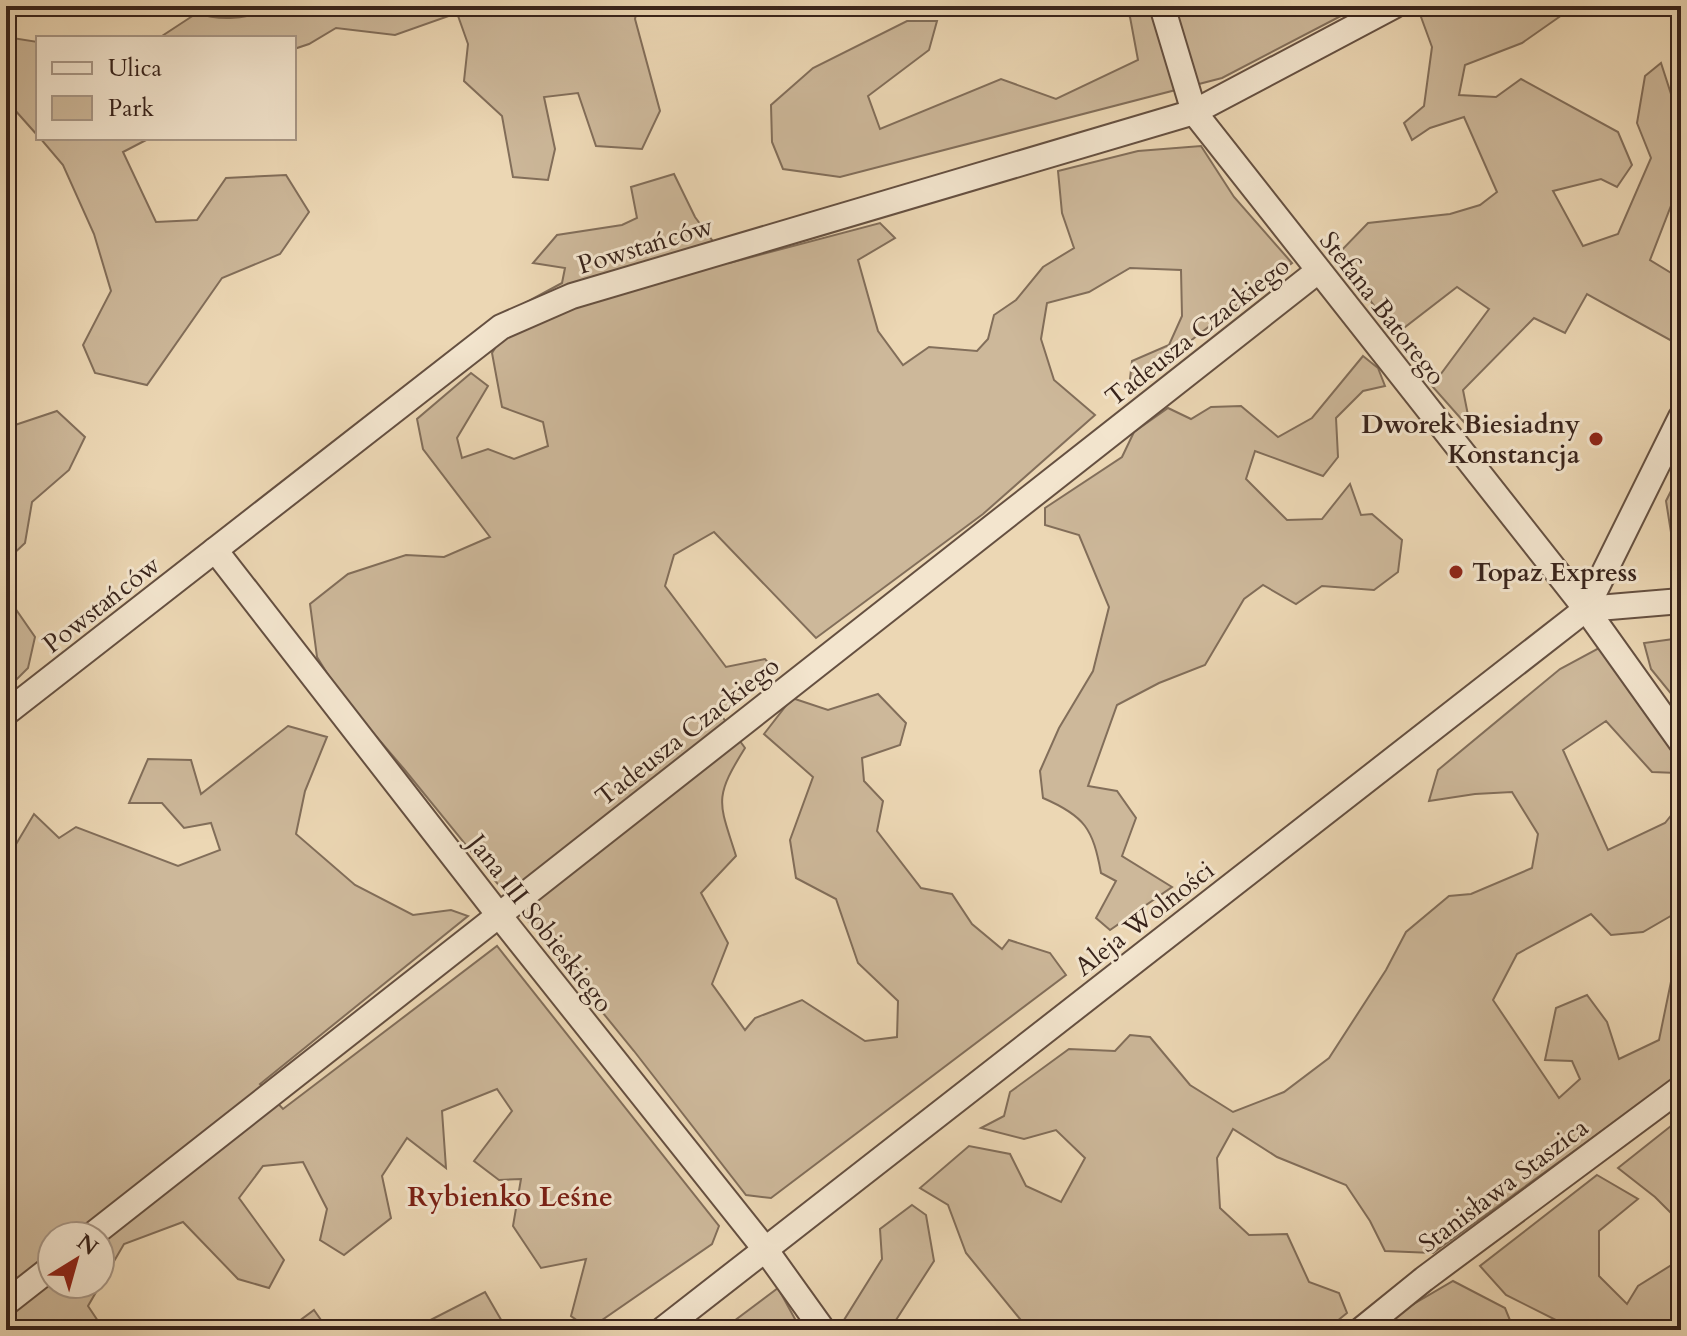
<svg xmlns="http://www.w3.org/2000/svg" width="1687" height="1336" font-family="Cardo,serif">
<rect width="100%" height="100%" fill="#ecd7b4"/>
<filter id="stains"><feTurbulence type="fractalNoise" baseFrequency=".0025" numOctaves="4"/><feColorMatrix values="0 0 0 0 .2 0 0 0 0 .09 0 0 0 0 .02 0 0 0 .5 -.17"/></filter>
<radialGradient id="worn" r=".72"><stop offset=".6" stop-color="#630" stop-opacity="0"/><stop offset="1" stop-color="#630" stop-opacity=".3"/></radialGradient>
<!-- green -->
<g fill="#cdb89a" stroke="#826e5a" stroke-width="2" fill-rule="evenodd">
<path d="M268 6H638L635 19 660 111 642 149 596 146 578 93 544 97 555 149 548 180 513 177 502 116 464 81 468 44 457 13 395 35 336 28 309 44 294 49V38H159L197 13C216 20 252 21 268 6Z"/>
<path d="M1120 6H1360L1222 78 840 177 783 169 772 142 771 105 813 68 907 21H937L929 50 868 96 880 129 1001 79 1056 99 1138 60 1130 17Z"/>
<path d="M1417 6H1557L1562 15 1522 43 1465 65 1459 95 1496 97 1521 79 1618 132 1632 165 1617 187 1601 179 1553 191 1583 246 1618 234 1651 158 1637 123 1645 76 1661 63 1681 125V187L1674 198 1650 260 1681 279V346L1587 294 1565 333 1534 318 1463 390 1471 430 1432 386 1489 309 1457 287 1396 334 1336 256 1368 223 1450 214 1480 205 1497 192 1464 117 1430 128 1412 140 1404 123 1424 106 1432 47Z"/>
<path d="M6 37 38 42V136L6 100Z"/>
<path d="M40 138H150L123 152 156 222 197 220 226 178 286 175 309 212 280 254 222 278 147 385 95 373 83 345 111 291 94 234 63 165Z"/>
<path d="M1201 146 1234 197 1292 263 1129 388 1132 361 1169 345 1182 316 1181 270 1130 268 1089 292 1047 303 1041 339 1054 380 1095 415 983 514 816 638 714 532 674 555 665 586 726 667 765 659 777 672 721 715 745 748C713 799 719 802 736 856L701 893 728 943 712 984 745 1030 755 1018 802 1000 865 1041 897 1037 898 1001 858 963 836 899 796 878 790 840 813 777 764 734 792 698 828 710 878 694 906 723 900 745 862 758 864 781 883 801 877 831 921 888 952 894 972 924 1002 949 1009 940 1050 953 1066 975 771 1198 746 1195 634 1051 404 769 340 694 317 657 310 604 348 574 406 555 444 557 490 537 423 449 417 419 471 373 488 386 457 438 462 458 488 449 514 459 548 446 543 422 502 407 492 353 523 304 562 283 565 268 533 263 557 235 622 225 637 218 631 187 674 174 695 217 729 263 880 223 895 238 858 260 878 331 903 365 929 347 977 351 988 339 994 315 1016 300 1043 267 1074 248 1062 213 1058 171 1138 151Z"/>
<path d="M1363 356 1378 368 1385 386 1363 391 1336 418 1338 457 1323 476 1255 451 1246 479 1287 520 1322 519 1350 484 1361 515 1372 514 1402 540 1398 572 1374 590 1322 586 1296 604 1263 585 1244 599 1205 665 1159 683 1117 705 1088 786 1117 791 1136 818 1122 856 1172 887 1110 930 1096 918 1116 881 1101 873C1093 829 1085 816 1043 798L1040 771 1059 728 1093 671 1109 607 1079 535 1045 525V508L1122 457 1134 432 1168 408 1191 419 1211 407 1241 406 1278 437 1312 418Z"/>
<path d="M57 411 85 437 69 470 32 502 25 543 6 561V428Z"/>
<path d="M1681 471V555L1674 551 1666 501Z"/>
<path d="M6 595 35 637 28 668 8 688 6 685Z"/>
<path d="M1681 638V706L1651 669 1644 643Z"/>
<path d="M1599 648 1681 758V767L1677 773 1652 772 1606 721 1563 750 1608 850 1665 823 1681 803V910L1643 932 1611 935 1591 914 1517 954 1493 1000 1559 1098 1580 1079 1572 1061 1545 1060 1556 1008 1587 995 1607 1022 1619 1059 1659 1040 1673 972 1681 962V1074L1433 1253 1385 1251 1370 1221 1346 1185 1277 1157 1233 1129 1217 1158 1220 1208 1249 1235 1287 1234 1309 1282 1339 1293 1347 1313 1326 1330H1029L966 1253 948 1205 920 1188 969 1146 1010 1154 1026 1186 1061 1202 1085 1158 1056 1130 1024 1139 981 1128 1004 1116 1010 1092 1069 1049 1115 1051 1130 1035 1150 1037 1190 1085 1233 1112 1284 1092 1329 1058 1386 970 1406 932 1449 896 1471 894 1532 868 1538 834 1512 792 1475 794 1429 801 1438 770 1560 669Z"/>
<path d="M288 726 327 737 305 791 296 834 355 885 413 915 451 910 468 916 260 1084 283 1109 497 946 719 1226 712 1244 589 1329 571 1316 586 1259 541 1268 513 1226 521 1179 499 1180 474 1161 512 1111 497 1089 442 1111 446 1168 407 1138 382 1176 391 1218 344 1255 320 1240 327 1209 303 1162 263 1166 239 1198 284 1260 269 1288 238 1279 183 1222 124 1244 88 1306 104 1330H6V861L34 814 59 838 76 827 178 866 220 850 211 823 184 828 162 803H129L148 759 191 760 201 794ZM52 1236H100V1284H52Z"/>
<path d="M1681 1118V1185L1676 1189 1679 1221 1655 1197 1618 1168Z"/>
<path d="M1597 1175 1638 1199 1599 1231V1276L1627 1304 1638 1286 1681 1259V1330H1555L1558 1321 1506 1295 1480 1266Z"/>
<path d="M912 1205 926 1215 934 1261 896 1320 902 1330H852L844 1320 882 1259 880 1229Z"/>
<path d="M1453 1281 1505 1308 1514 1330H1383L1400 1312Z"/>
<path d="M778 1288 801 1330H722Z"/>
<path d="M485 1292 507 1330H411Z"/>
<path d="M314 1310 328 1330H287Z"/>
</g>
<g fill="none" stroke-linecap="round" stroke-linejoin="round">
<defs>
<g id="minor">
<path d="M1162 6 1194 112 1586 609 1681 742"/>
<path d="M215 550 498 914 765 1249 823 1330"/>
<path d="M1586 609 1681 417"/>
<path d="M6 713 501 327 572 296 1194 112 1394 6"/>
<path d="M91 1236 1318 271"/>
<path d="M6 1303 52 1267"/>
<path d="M662 1330 1586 609 1681 601"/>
<path d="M1361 1330 1424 1279 1681 1088"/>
</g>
</defs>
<!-- minor casing -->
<use href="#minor" stroke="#655041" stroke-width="28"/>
<!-- minor -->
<use href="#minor" stroke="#f3e5ce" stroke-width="24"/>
</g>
<!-- markers -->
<g fill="#8f2418" stroke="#f3e5ce" stroke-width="3">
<circle cx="1596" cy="439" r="8"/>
<circle cx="1456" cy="572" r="8"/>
</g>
<g text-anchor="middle" stroke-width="6" stroke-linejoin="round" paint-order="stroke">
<!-- street labels -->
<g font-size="26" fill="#38231b" stroke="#f3e5ce">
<text transform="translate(645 245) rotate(-17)" y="9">Powstańców</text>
<text transform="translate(1383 308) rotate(52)" y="9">Stefana Batorego</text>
<text transform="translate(1197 331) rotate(-38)" y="9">Tadeusza Czackiego</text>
<text transform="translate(101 604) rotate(-38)" y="9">Powstańców</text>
<text transform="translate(687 731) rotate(-38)" y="9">Tadeusza Czackiego</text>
<text transform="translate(1144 918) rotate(-38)" y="9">Aleja Wolności</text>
<text transform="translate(541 923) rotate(52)" y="9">Jana III Sobieskiego</text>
<text transform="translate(1503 1185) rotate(-37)" y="9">Stanisława Staszica</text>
</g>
<!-- poi labels -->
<g font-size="26" font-weight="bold" fill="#38231b" stroke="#f3e5ce" text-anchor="end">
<text x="1580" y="433">Dworek Biesiadny<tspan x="1580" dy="30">Konstancja</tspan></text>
<text x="1472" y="581" text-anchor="start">Topaz Express</text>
</g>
<!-- neighbourhood labels -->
<g font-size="28" font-weight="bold" fill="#7a1f14" stroke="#f3e5ce">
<text x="510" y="1206">Rybienko Leśne</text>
</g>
</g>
<!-- margin -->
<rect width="1687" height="1336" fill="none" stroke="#ecd7b4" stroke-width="32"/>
<rect x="8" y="8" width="1671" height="1320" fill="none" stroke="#38231b" stroke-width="4"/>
<rect x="16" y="16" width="1655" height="1304" fill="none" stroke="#38231b" stroke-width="2"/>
<!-- legend -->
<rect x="36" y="36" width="260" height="104" fill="#f3e5ce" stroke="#a89786" stroke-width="2"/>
<rect x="52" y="62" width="40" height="12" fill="#f3e5ce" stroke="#a89786" stroke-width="2"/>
<text x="108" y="76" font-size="24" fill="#38231b">Ulica</text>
<rect x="52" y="96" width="40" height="24" fill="#cdb89a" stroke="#a89786" stroke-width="2"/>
<text x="108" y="116" font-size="24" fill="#38231b">Park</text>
<!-- north arrow -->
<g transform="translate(76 1260) rotate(37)"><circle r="38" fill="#f3e5ce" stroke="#a89786" stroke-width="2"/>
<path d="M0-6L14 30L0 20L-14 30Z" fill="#8f2418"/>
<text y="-12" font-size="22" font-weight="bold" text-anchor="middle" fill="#38231b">N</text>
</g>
<rect width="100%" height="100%" filter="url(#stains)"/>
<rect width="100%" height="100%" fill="url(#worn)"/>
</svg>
